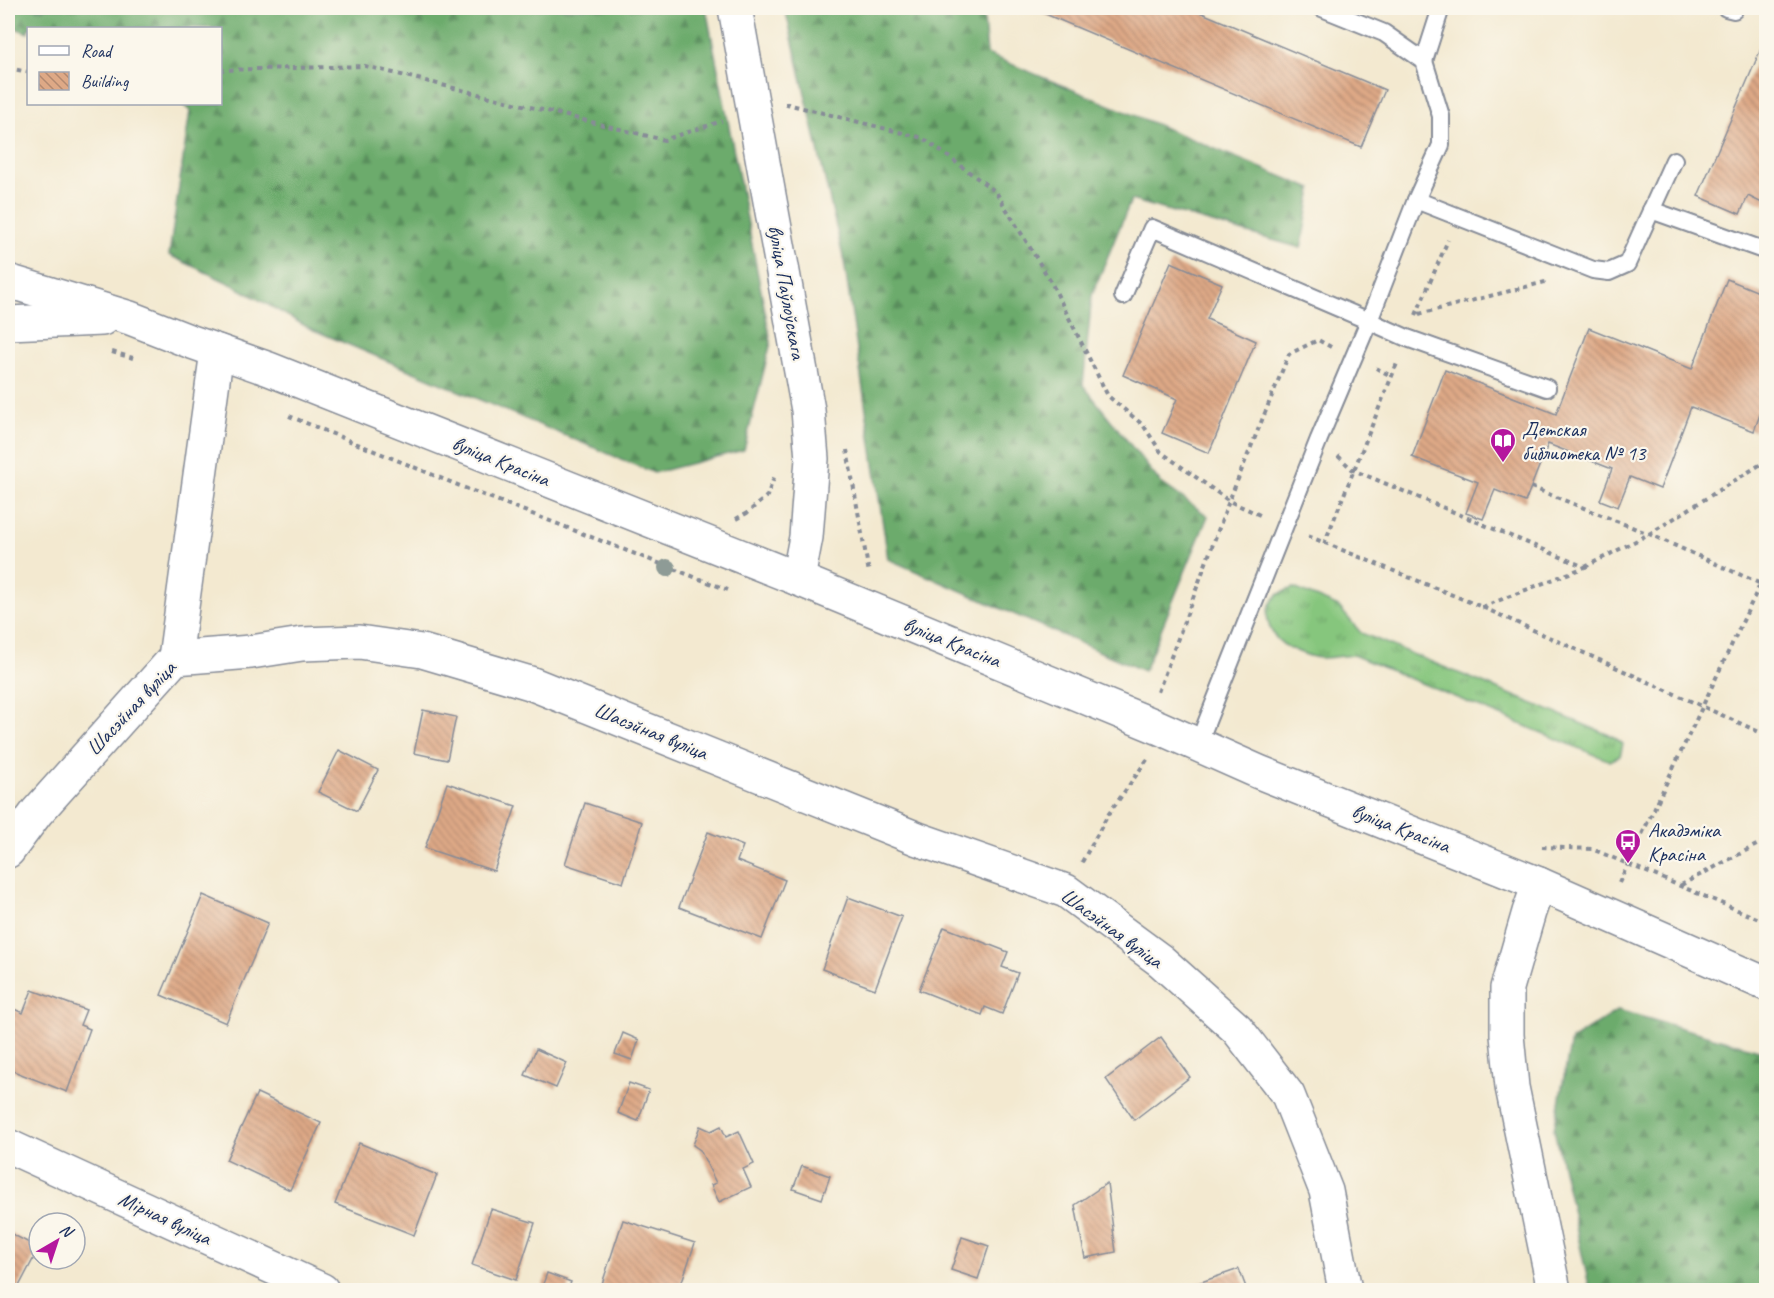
<svg xmlns="http://www.w3.org/2000/svg" width="1774" height="1298" font-family="Caveat,sans-serif">
<defs>
<pattern id="grass-tufts" width="24" height="20" patternUnits="userSpaceOnUse" patternTransform="scale(1.5)"><rect width="24" height="20" fill="#86c67d"/><path d="M3 7l-1-3M5 7V3M7 7l1-3M15 17l-1-3M17 17v-4M19 17l1-3" fill="none" stroke="#6da16a"/></pattern>
<pattern id="forest-firs" width="22" height="20" patternUnits="userSpaceOnUse" patternTransform="scale(1.5)"><rect width="22" height="20" fill="#6cab6c"/><path d="M5 1l3.5 6h-7zM16 11l3.5 6h-7z" fill="#588c5c"/></pattern>
<pattern id="building-back-hatch" width="6" height="6" patternUnits="userSpaceOnUse" patternTransform="scale(1.5)"><rect width="6" height="6" fill="#dea986"/><path d="M-1 5l2 2M0 0l6 6M5-1l2 2" fill="none" stroke="#b38a71"/></pattern>
</defs>
<rect width="100%" height="100%" fill="#fbf7ec"/>
<filter id="ink" filterUnits="userSpaceOnUse"><feTurbulence type="fractalNoise" baseFrequency=".0167" numOctaves="2"/><feDisplacementMap in="SourceGraphic" scale="12" xChannelSelector="R" yChannelSelector="G"/><feConvolveMatrix kernelMatrix="1 2 1 2 8 2 1 2 1" color-interpolation-filters="sRGB"/></filter>
<filter id="wash" filterUnits="userSpaceOnUse"><feTurbulence type="fractalNoise" baseFrequency=".008" numOctaves="4" result="noise"/><feDisplacementMap in="SourceGraphic" scale="24" xChannelSelector="R" yChannelSelector="G"/><feGaussianBlur stdDeviation="1.35" result="paint"/><feColorMatrix in="noise" values="0 0 0 0 0 0 0 0 0 0 0 0 0 0 0 0 0 1.4 0 .05"/><feComposite in="paint" operator="in"/></filter>
<g filter="url(#wash)">
<rect width="100%" height="100%" fill="#f3e9d0"/>
<!-- grass -->
<path fill="url(#grass-tufts)" stroke="#507a6e" stroke-width="1.5" d="M1294 588 1339 607 1361 633 1614 737 1623 744 1620 756 1610 761 1353 655C1343 656 1331 658 1321 658 1311 657 1298 652 1290 648 1272 640 1259 616 1274 599 1279 593 1286 590 1294 588Z"/>
<!-- forest -->
<g fill="url(#forest-firs)" stroke="#446d65" stroke-width="1.5">
<path d="M8 8H706L771 342 744 450 654 473 309 328 233 285 169 255 190 111 182 104H220V28H28V33L8 25Z"/>
<path d="M785 8H983L987 54 1312 189 1301 248 1131 200 1092 295 1083 385 1160 482 1208 516 1144 671 888 559 844 261Z"/>
<path d="M1618 1010 1766 1052V1290H1590L1554 1129 1571 1040Z"/>
</g>
<g id="blocks">
<!-- building -->
<g fill="url(#building-back-hatch)">
<path d="M1031 8H1190L1385 90 1361 147Z"/>
<path d="M1766 37V205L1748 196 1740 214 1698 196Z"/>
<path d="M1171 262 1222 284 1207 319 1256 341 1209 453 1162 433 1177 399 1123 375Z"/>
<path d="M1727 279 1766 295V398L1754 431 1691 407 1660 489 1630 477 1618 507 1600 500 1612 469 1548 444 1525 502 1495 490 1483 519 1466 513 1478 482 1412 457 1445 370 1556 414 1589 328 1692 369Z"/>
<path d="M423 710 456 717 447 760 414 753Z"/>
<path d="M339 750 378 770 357 811 318 792Z"/>
<path d="M447 783 516 806 494 871 425 848Z"/>
<path d="M585 803 642 822 623 883 565 864Z"/>
<path d="M708 832 743 846 737 861 785 880 762 939 679 907Z"/>
<path d="M203 895 268 923 226 1023 161 995Z"/>
<path d="M848 897 902 917 875 989 822 969Z"/>
<path d="M944 927 1008 952 1002 967 1018 973 1002 1014 985 1007 982 1015 919 990Z"/>
<path d="M32 990 86 1010 80 1025 90 1029 67 1092 8 1069V1026L14 1009 23 1013Z"/>
<path d="M623 1033 639 1040 632 1060 615 1054Z"/>
<path d="M1161 1037 1190 1077 1134 1120 1106 1079Z"/>
<path d="M536 1049 567 1063 556 1088 525 1075Z"/>
<path d="M629 1083 649 1090 638 1121 618 1113Z"/>
<path d="M257 1093 321 1123 290 1190 226 1160Z"/>
<path d="M700 1126 711 1131 721 1126 726 1137 739 1131 754 1164 743 1169 751 1187 719 1202 711 1185 716 1183 700 1150 693 1145Z"/>
<path d="M359 1143 437 1175 414 1235 335 1204Z"/>
<path d="M802 1166 830 1176 822 1199 793 1189Z"/>
<path d="M1107 1183 1116 1252 1085 1258 1075 1205Z"/>
<path d="M491 1209 535 1223 516 1280 472 1265Z"/>
<path d="M623 1220 695 1243 679 1290H600Z"/>
<path d="M8 1232 39 1248 17 1290H8Z"/>
<path d="M962 1237 989 1246 978 1279 951 1270Z"/>
<path d="M1239 1269 1247 1290H1178Z"/>
<path d="M547 1273 571 1282 568 1290H541Z"/>
</g>
</g>
</g>
<g filter="url(#ink)">
<use href="#blocks" fill-opacity="0" stroke="#878c97" stroke-width="1.5"/>
<g fill="none" stroke-linecap="round" stroke-linejoin="round">
<defs>
<g id="lane">
<path d="M1726 8 1734 10"/>
<path d="M1424 61 1441 8"/>
<path d="M1416 200 1593 270 1609 272 1627 264 1674 160"/>
<path d="M1651 210 1766 251"/>
<path d="M1123 296 1152 228 1369 321 1407 338 1547 388"/>
<path d="M1198 744 1319 439 1369 321 1416 200 1441 145V116L1424 61 1384 33 1322 8"/>
</g>
<g id="street">
<path d="M175 658 217 351"/>
<path d="M8 851 37 812 175 658 251 652 302 644 359 642 422 651 530 683 918 839 1066 891 1161 961 1237 1029 1288 1095 1326 1191 1345 1290"/>
<path d="M8 1146 322 1290"/>
</g>
<g id="secondary">
<path d="M735 8 808 410 812 459 806 537 798 579"/>
<path d="M8 281 130 318 189 341 269 369 798 579 1160 728 1259 772 1539 884 1766 984"/>
<path d="M8 323 102 319"/>
<path d="M1539 884 1529 912 1507 988V1035L1512 1087 1554 1290"/>
</g>
</defs>
<!-- lane casing -->
<use href="#lane" stroke="#878c97" stroke-width="20"/>
<!-- street casing -->
<use href="#street" stroke="#878c97" stroke-width="36"/>
<!-- secondary casing -->
<use href="#secondary" stroke="#878c97" stroke-width="36"/>
<!-- path -->
<g stroke="#878c97" stroke-width="4" stroke-dasharray="4.5 4.5" stroke-linecap="butt">
<path d="M8 68 28 72"/>
<path d="M220 70 365 66 664 140 722 121"/>
<path d="M787 102V104L923 138 996 192 1051 282 1108 396 1143 425 1161 452 1229 501 1262 516"/>
<path d="M1419 314 1549 281"/>
<path d="M1416 315 1448 240"/>
<path d="M112 352 133 358"/>
<path d="M1376 368 1391 376"/>
<path d="M289 416 465 488 728 590"/>
<path d="M847 450 869 573"/>
<path d="M1338 456 1353 470 1585 567 1482 607"/>
<path d="M1531 487 1649 534 1761 584 1766 594"/>
<path d="M736 519 747 513 767 496 775 475"/>
<path d="M1308 536 1482 607 1766 735"/>
<path d="M1324 544 1398 361"/>
<path d="M1585 567 1649 534 1766 461"/>
<path d="M1158 692 1229 501 1289 354 1318 340 1331 347"/>
<path d="M1542 847 1592 849 1766 922"/>
<path d="M1082 862 1108 815 1149 757"/>
<path d="M1619 883 1766 572"/>
<path d="M1681 885 1766 840"/>
</g>
<!-- lane -->
<use href="#lane" stroke="#fff" stroke-width="16"/>
<!-- street -->
<use href="#street" stroke="#fff" stroke-width="33"/>
<!-- secondary -->
<use href="#secondary" stroke="#fff" stroke-width="33"/>
</g>
<!-- trees -->
<circle fill="#8e9b96" cx="667" cy="568" r="9"/>
</g>
<!-- icons -->
<defs>
<symbol id="library-pin" viewBox="-11 -11 22 30"><path d="M0 17L-7.5 6A9.5 9.5 0 1 1 7.5 6Z" fill="#b5179e" stroke="#fbf7ec"/><path d="M-6-4Q-3-5.5-.7-3.5V5Q-3 3-6 4ZM6-4Q3-5.5 .7-3.5V5Q3 3 6 4Z" fill="#fff"/></symbol>
<symbol id="bus-pin" viewBox="-11 -11 22 30"><path d="M0 17L-7.5 6A9.5 9.5 0 1 1 7.5 6Z" fill="#b5179e" stroke="#fbf7ec"/><path d="M-5-6H5V4H4V6H2V4H-2V6H-4V4H-5ZM-3.5-4V0h7V-4ZM-3.5 1.2v1.5H-2V1.2ZM2 1.2v1.5H3.5V1.2Z" fill="#fff"/></symbol>
</defs>
<g fill-rule="evenodd">
<use href="#library-pin" x="1488" y="426" width="30" height="40"/>
<use href="#bus-pin" x="1613" y="827" width="30" height="40"/>
</g>
<g text-anchor="middle" stroke-width="4.5" stroke-linejoin="round" paint-order="stroke">
<!-- street labels -->
<g font-size="21" fill="#1b2f5e" stroke="#fbf7ec">
<text transform="translate(787 292) rotate(80)" y="7">вуліца Паўлоўскага</text>
<text transform="translate(501 461) rotate(22)" y="7">вуліца Красіна</text>
<text transform="translate(952 642) rotate(22)" y="7">вуліца Красіна</text>
<text transform="translate(131 708) rotate(-47)" y="7">Шасэйная вуліца</text>
<text transform="translate(651 731) rotate(22)" y="7">Шасэйная вуліца</text>
<text transform="translate(1401 828) rotate(21)" y="7">вуліца Красіна</text>
<text transform="translate(1112 928) rotate(36)" y="7">Шасэйная вуліца</text>
<text transform="translate(165 1218) rotate(25)" y="7">Мірная вуліца</text>
</g>
<!-- poi labels -->
<g font-size="21" fill="#1b2f5e" stroke="#fbf7ec" text-anchor="start">
<text x="1522" y="436">Детская<tspan x="1522" dy="24">библиотека № 13</tspan></text>
<text x="1648" y="837">Акадэміка<tspan x="1648" dy="24">Красіна</tspan></text>
</g>
</g>
<!-- margin -->
<rect width="1774" height="1298" fill="none" stroke="#fbf7ec" stroke-width="30"/>
<!-- legend -->
<rect x="27" y="27" width="195" height="78" fill="#fbf7ec" stroke="#a1a7b3" stroke-width="1.5"/>
<rect x="39" y="46" width="30" height="9" fill="#ffffff" stroke="#a1a7b3" stroke-width="1.5"/>
<text x="81" y="57" font-size="18" fill="#1b2f5e">Road</text>
<rect x="39" y="72" width="30" height="18" fill="url(#building-back-hatch)" stroke="#a1a7b3" stroke-width="1.5"/>
<text x="81" y="87" font-size="18" fill="#1b2f5e">Building</text>
<!-- north arrow -->
<g transform="translate(57 1241) rotate(39)"><circle r="28" fill="#fbf7ec" stroke="#a1a7b3" stroke-width="1.5"/>
<path d="M0-4.5L10 22L0 15L-10 22Z" fill="#b5179e"/>
<text y="-9" font-size="16" font-weight="bold" text-anchor="middle" fill="#1b2f5e">N</text>
</g>
</svg>
